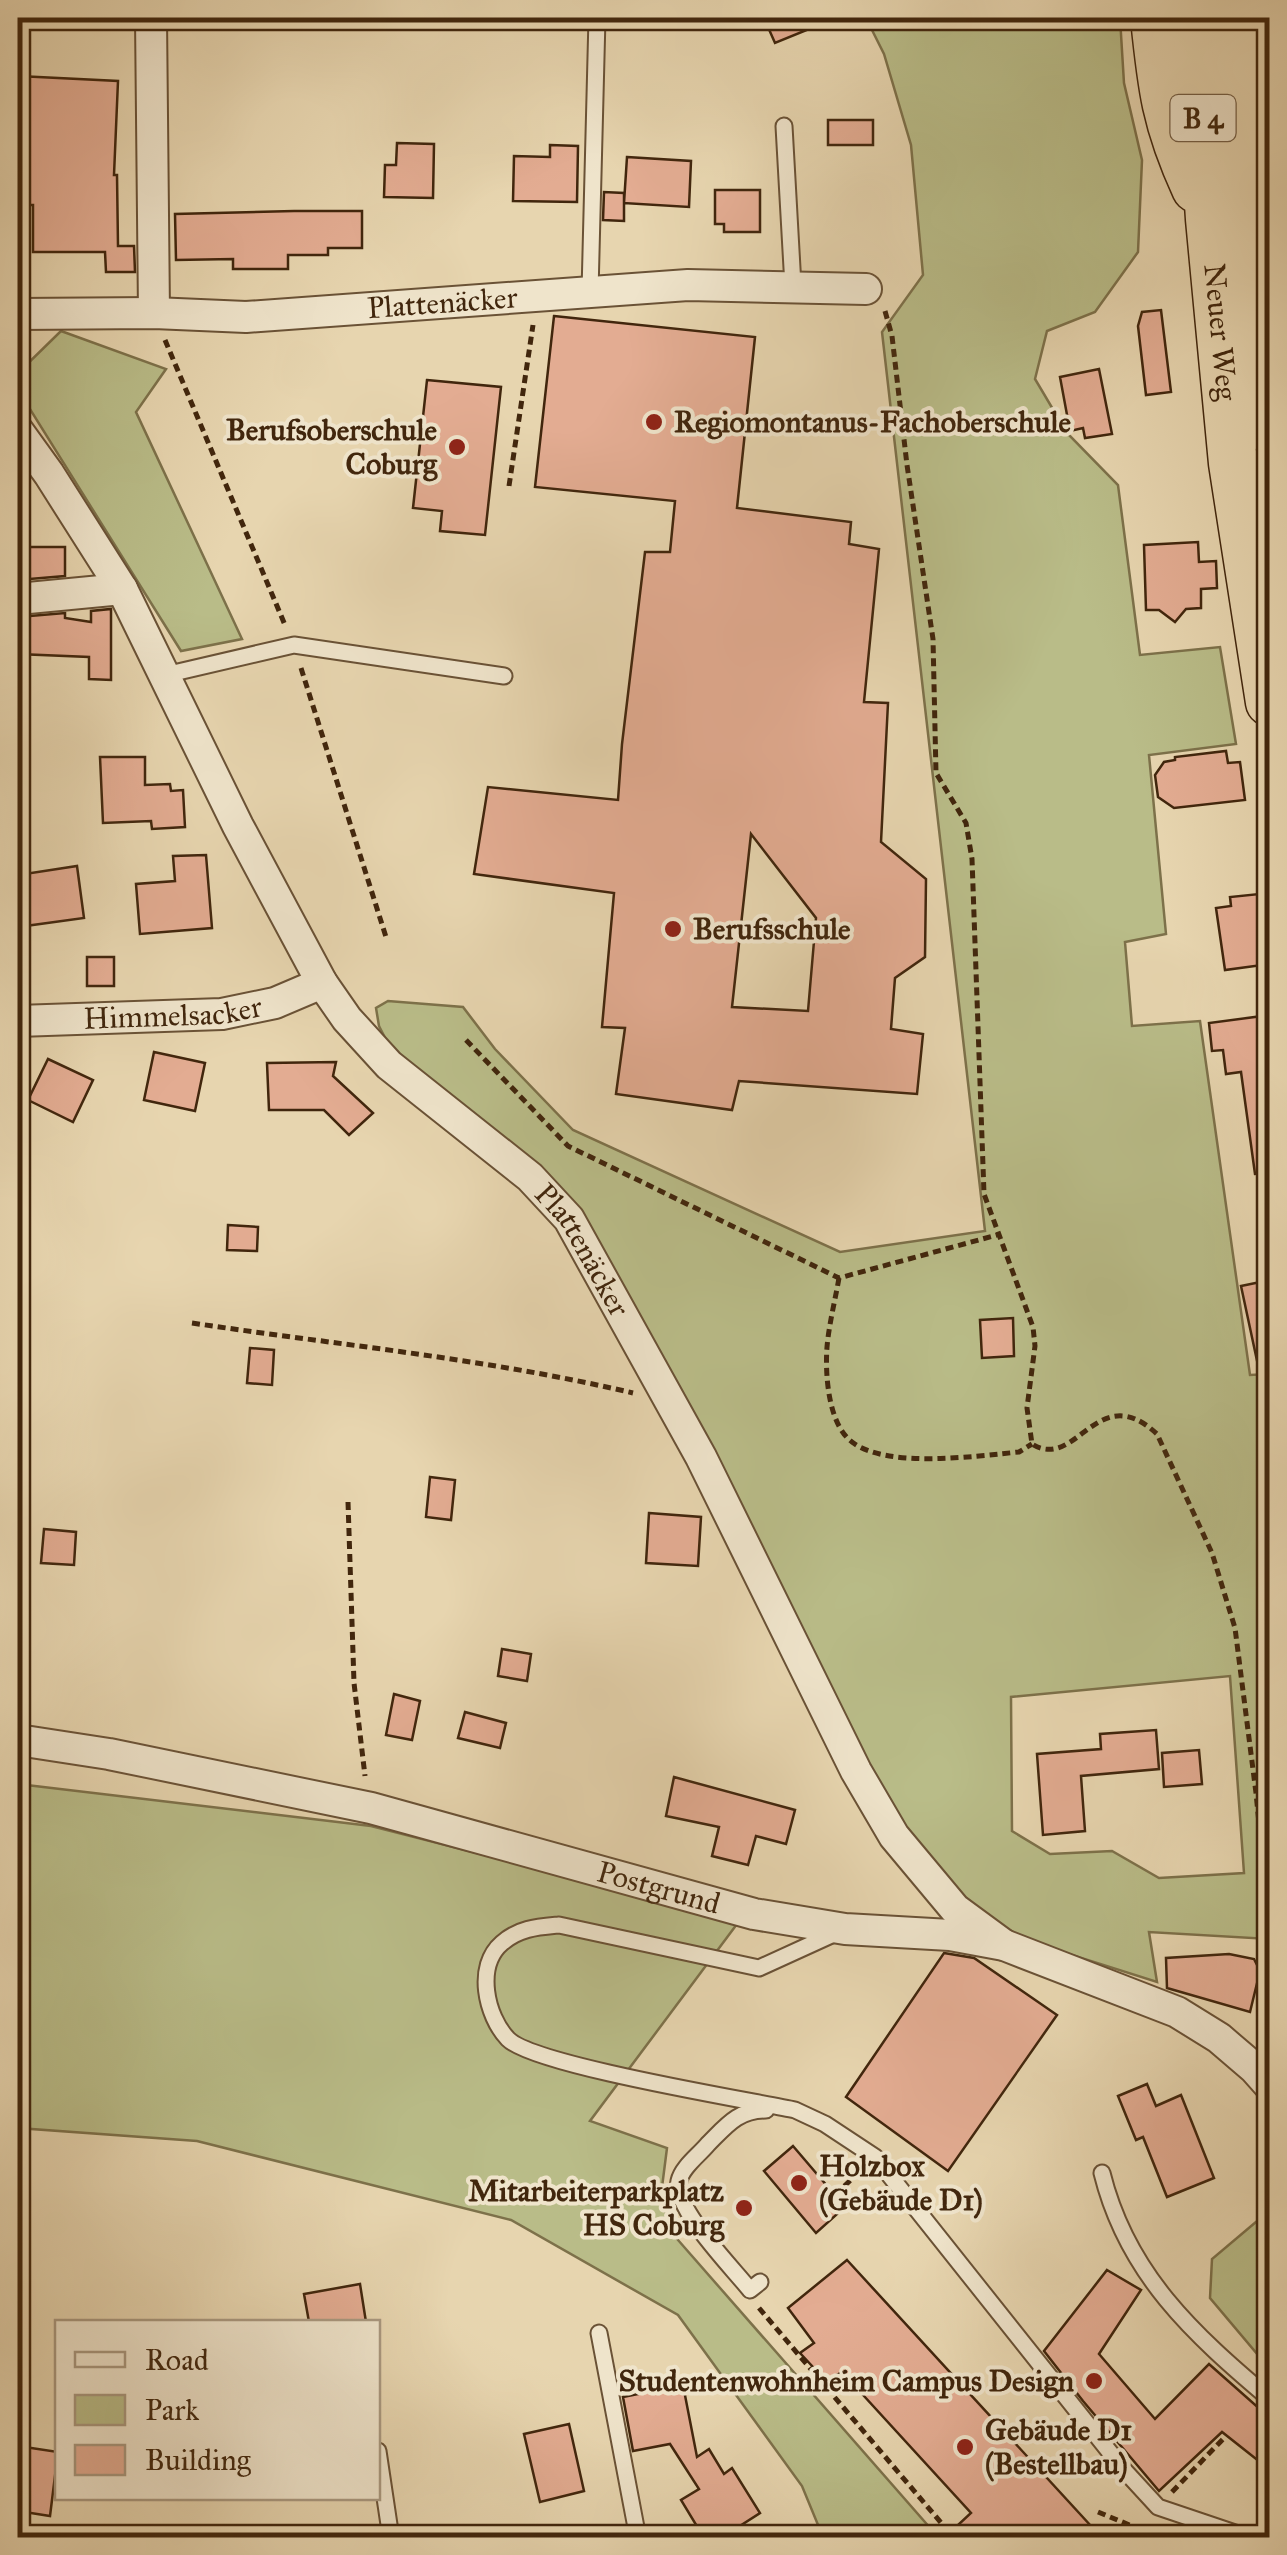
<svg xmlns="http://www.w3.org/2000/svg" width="1287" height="2555" font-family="'IM FELL Great Primer',serif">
<rect width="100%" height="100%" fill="#e7d5af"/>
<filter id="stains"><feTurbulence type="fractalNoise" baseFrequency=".002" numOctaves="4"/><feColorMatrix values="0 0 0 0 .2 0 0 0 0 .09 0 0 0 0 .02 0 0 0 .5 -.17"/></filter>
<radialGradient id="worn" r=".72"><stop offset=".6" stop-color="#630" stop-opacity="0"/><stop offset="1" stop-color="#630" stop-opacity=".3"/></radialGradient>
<!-- green -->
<g fill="#b9bc88" stroke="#7d714a" stroke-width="2.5" fill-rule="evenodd">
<path d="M866 18H1120L1124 83 1142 160 1138 252 1095 312 1047 331 1035 379 1067 433 1118 485 1140 655 1220 647 1236 744 1149 755 1166 934 1125 942 1132 1026 1200 1021 1250 1375 1269 1374V1939L1149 1932 1157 1982 1012 1936 920 1860 570 1198 398 1063 379 1026 376 1008 388 1001 463 1007 495 1049 573 1130 840 1252 985 1231 882 332 923 275 911 145 884 54ZM1230 1676 1244 1873 1159 1878 1112 1851 1050 1854 1012 1831 1011 1697Z"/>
<path d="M61 331 166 369 136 412 242 639 181 651 18 390V373Z"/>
<path d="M18 1784 371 1826 740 1920 590 2121 667 2148 661 2195 671 2232 938 2537H823L802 2486 678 2315 511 2220 197 2141 18 2128Z"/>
<path d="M1269 2211V2368L1210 2298 1212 2259Z"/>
</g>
<!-- building -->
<g fill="#e3ac92" stroke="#41260d" stroke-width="2.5" fill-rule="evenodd">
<path d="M764 18H836L775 43Z"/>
<path d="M18 76 118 81 114 175H117L118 246H134L135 272H106L105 252H33V205H25V108H18Z"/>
<rect x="828" y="120" width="45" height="25"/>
<path d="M397 143 434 144 433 198 384 197 385 165H396Z"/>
<path d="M550 145 578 146 577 202 513 201 514 156 550 157Z"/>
<path d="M627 157 691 161 689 207 624 203V221L603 220 604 192 624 193V203Z"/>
<path d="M715 190H760V232H724V224H715Z"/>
<path d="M294 211H362V248H328V255H288V269H233V259L176 260 175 214Z"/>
<path d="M1161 310 1171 392 1146 395 1138 326 1142 312Z"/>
<path d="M554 316 755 337 737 508 851 522 849 544 879 549 864 702 888 703 881 842 926 879 925 957 895 978 891 1029 923 1034 917 1094 739 1081 732 1110 616 1094 625 1028 602 1027 614 893 474 874 488 787 618 800 622 744 645 552H670L675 501 535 487ZM751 834 816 918 808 1011 732 1007Z"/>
<path d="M1099 369 1112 434 1085 438 1083 428 1070 431 1060 377Z"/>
<path d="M427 380 501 387 485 535 440 531 442 511 413 508Z"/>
<path d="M1198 542 1199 562 1216 561 1217 588 1201 589V608L1186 609 1175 622 1159 610H1146L1144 545Z"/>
<path d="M18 547H65V576L18 580Z"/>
<path d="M111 609V680L89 679V657L18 654V617L65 613V618L91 622V611Z"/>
<path d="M1226 751 1228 763 1240 762 1245 800 1174 808 1158 797 1155 775 1164 762 1175 760V757Z"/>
<path d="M100 757H145V785L170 784 171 791 183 790 185 827 152 829 151 821 103 823Z"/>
<path d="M206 855 212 928 140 934 136 884 175 881 173 856Z"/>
<path d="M77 866 84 918 18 927V875Z"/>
<path d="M1259 894 1263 920H1266L1270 964 1225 970 1216 908 1231 906 1230 897Z"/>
<rect x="87" y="957" width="27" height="29"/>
<path d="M1270 1015V1173L1255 1174 1241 1072 1226 1074 1223 1050 1212 1051 1209 1023Z"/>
<path d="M154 1052 205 1063 195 1111 144 1100Z"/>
<path d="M48 1059 93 1080 73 1122 28 1100Z"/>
<path d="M336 1062 333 1076 373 1113 349 1135 324 1110H269L267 1063Z"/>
<path d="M228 1225 258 1227 257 1251 227 1250Z"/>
<path d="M1270 1280V1369L1259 1370 1241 1286Z"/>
<path d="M1013 1318 1014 1356 982 1358 980 1320Z"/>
<path d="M250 1348 274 1350 272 1385 247 1383Z"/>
<path d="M430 1477 455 1480 451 1520 426 1517Z"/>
<path d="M649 1513 701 1517 698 1566 646 1563Z"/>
<path d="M44 1529 76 1532 74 1565 41 1563Z"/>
<path d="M502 1649 531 1654 527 1681 498 1676Z"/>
<path d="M394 1694 420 1701 412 1740 386 1735Z"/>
<path d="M465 1712 506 1723 500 1748 458 1738Z"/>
<path d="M1156 1730 1159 1769 1081 1776 1085 1831 1043 1835 1037 1754 1101 1749 1100 1734Z"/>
<path d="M1199 1750 1202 1784 1164 1787 1162 1753Z"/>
<path d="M674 1777 795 1810 786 1844 756 1836 748 1865 712 1856 719 1827 666 1816Z"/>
<path d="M944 1953 974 1958 1057 2015 948 2171 846 2097Z"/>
<path d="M1229 1954 1254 1959 1260 1971 1250 2012 1167 1988 1166 1958Z"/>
<path d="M1147 2084 1156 2106 1181 2095 1214 2178 1167 2197 1143 2137 1136 2140 1118 2096Z"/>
<path d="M793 2146 845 2207 816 2233 764 2171Z"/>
<path d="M847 2260 1102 2538H944L971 2513 842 2372 826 2381 800 2353 814 2343 788 2308Z"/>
<path d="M1107 2270 1141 2290 1099 2354 1155 2419 1209 2364 1270 2418V2470L1222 2432 1159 2491 1083 2401 1044 2351Z"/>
<path d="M360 2284 366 2322H309L304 2294Z"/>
<path d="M683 2385 697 2457 709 2449 724 2474 732 2468 760 2513 721 2538H704L681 2500 699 2489 670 2444 633 2451 623 2397Z"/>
<path d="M569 2424 584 2491 540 2502 524 2434Z"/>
<path d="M18 2446 58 2452 50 2516 18 2511Z"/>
</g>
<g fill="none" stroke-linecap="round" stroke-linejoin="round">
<defs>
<g id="service">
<path d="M784 126 793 286"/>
<path d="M590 292 597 18"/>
<path d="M165 675 294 645 504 676"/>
<path d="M838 1932 759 1968 559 1925C538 1927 519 1928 502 1943 475 1966 486 2016 508 2039 533 2065 747 2100 795 2110L825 2124 875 2157 1124 2470 1158 2507 1250 2538"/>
<path d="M1102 2173C1127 2274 1193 2334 1270 2399"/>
<path d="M760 2282 750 2290C732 2267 673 2208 679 2181 682 2167 699 2155 708 2144 727 2125 738 2110 766 2110"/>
<path d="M599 2333 638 2538"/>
<path d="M378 2451 391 2538"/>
</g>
<g id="minor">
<path d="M151 18 154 313"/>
<path id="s1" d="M18 314 154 313 246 317 688 285 866 289"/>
<path id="s2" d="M18 431 49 474 122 589 238 826 322 983 347 1019 389 1065 530 1177 569 1219 701 1457 856 1771 894 1836 955 1909 1004 1945"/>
<path d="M18 599 122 589"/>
<path id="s3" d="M18 1021 222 1014 275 1003 322 983"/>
<path id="s4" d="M18 1740 109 1754 371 1808 754 1914 845 1929 950 1935 1004 1945 1177 2012 1219 2038 1254 2068 1270 2086"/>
</g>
<g id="trunk">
<path d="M1155 18C1162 87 1166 123 1196 188"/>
<path id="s5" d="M1197 18 1210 219 1233 463 1270 702"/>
<path d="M1234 18 1249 226 1270 430"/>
</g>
</defs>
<!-- service casing -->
<use href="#service" stroke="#6a5236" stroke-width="19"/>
<!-- minor casing -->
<use href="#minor" stroke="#6a5236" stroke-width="34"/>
<!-- trunk casing -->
<use href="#trunk" stroke="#41260d" stroke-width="51"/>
<!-- path -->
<g stroke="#41260d" stroke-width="5" stroke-dasharray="8 5" stroke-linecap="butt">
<path d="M885 311 892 336 907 465 933 639 936 773 966 823 972 859 984 1194 1033 1327 1035 1346 1027 1408 1032 1444C1077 1472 1097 1378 1157 1434L1212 1553 1235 1628 1256 1793 1270 1934"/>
<path d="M165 340 285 625"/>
<path d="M509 486 533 325"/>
<path d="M301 668 386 937"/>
<path d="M466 1040 568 1146 839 1278 997 1235"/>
<path d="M839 1278C835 1301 829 1324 827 1347 825 1374 828 1424 852 1442 887 1469 977 1456 1019 1452L1032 1444"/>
<path d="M192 1323C339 1345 489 1359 633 1393"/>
<path d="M348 1502 354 1683 365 1776"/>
<path d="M835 2195 858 2173"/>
<path d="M759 2308 954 2538"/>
<path d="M1172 2492 1223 2439"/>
<path d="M1098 2512 1161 2538"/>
</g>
<!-- service -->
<use href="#service" stroke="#efe4cb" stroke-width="15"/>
<!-- minor -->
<use href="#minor" stroke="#efe4cb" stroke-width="30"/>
<!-- trunk -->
<use href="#trunk" stroke="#e7d5af" stroke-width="48"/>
</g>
<!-- markers -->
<g fill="#8f2418" stroke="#efe4cb" stroke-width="4">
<circle cx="654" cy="422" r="10"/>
<circle cx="457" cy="447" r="10"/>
<circle cx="673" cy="929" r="10"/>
<circle cx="799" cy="2183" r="10"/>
<circle cx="744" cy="2208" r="10"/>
<circle cx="1094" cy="2381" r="10"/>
<circle cx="965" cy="2447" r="10"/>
</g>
<g text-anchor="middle" stroke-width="8" stroke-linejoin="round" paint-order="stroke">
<!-- shield labels -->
<rect fill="#efe4cb" stroke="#755f46" stroke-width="2.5" x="1170.5" y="95" width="65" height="46" rx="8"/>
<g font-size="28" font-weight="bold" fill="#41260d">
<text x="1203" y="128">B 4</text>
</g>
<!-- street labels -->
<g font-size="30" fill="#41260d" stroke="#efe4cb">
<text dy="10" stroke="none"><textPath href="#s1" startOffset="425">Plattenäcker</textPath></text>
<text dy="10" stroke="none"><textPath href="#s5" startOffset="315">Neuer Weg</textPath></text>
<text dy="10" stroke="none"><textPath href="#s3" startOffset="155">Himmelsacker</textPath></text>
<text dy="10" stroke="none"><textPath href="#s2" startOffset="1008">Plattenäcker</textPath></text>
<text dy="10" stroke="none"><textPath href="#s4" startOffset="658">Postgrund</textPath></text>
</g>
<!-- poi labels -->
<g font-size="30" font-weight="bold" fill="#41260d" stroke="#efe4cb" text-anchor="start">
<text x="674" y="432">Regiomontanus-Fachoberschule</text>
<text x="437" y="440" text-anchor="end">Berufsoberschule<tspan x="437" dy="34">Coburg</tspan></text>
<text x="693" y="939">Berufsschule</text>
<text x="819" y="2176">Holzbox<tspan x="819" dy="34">(Gebäude D1)</tspan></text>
<text x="724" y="2201" text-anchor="end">Mitarbeiterparkplatz<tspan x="724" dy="34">HS Coburg</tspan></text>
<text x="1074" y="2391" text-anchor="end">Studentenwohnheim Campus Design</text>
<text x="985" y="2440">Gebäude D1<tspan x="985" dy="34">(Bestellbau)</tspan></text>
</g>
</g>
<!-- margin -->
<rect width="1287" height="2555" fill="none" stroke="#e7d5af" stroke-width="60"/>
<rect x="20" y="20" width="1247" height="2515" fill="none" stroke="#41260d" stroke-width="5"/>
<rect x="30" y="30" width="1227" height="2495" fill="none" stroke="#41260d" stroke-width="2.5"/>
<!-- legend -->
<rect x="55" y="2320" width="325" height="180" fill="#efe4cb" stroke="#a9987f" stroke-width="2.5"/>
<rect x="75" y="2352" width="50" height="15" fill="#efe4cb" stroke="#a9987f" stroke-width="2.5"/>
<text x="145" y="2370" font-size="30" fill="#41260d">Road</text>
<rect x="75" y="2395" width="50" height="30" fill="#b9bc88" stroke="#a9987f" stroke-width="2.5"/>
<text x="145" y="2420" font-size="30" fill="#41260d">Park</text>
<rect x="75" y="2445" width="50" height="30" fill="#e3ac92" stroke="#a9987f" stroke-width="2.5"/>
<text x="145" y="2470" font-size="30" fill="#41260d">Building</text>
<rect width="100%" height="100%" filter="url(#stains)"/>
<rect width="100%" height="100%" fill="url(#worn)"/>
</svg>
